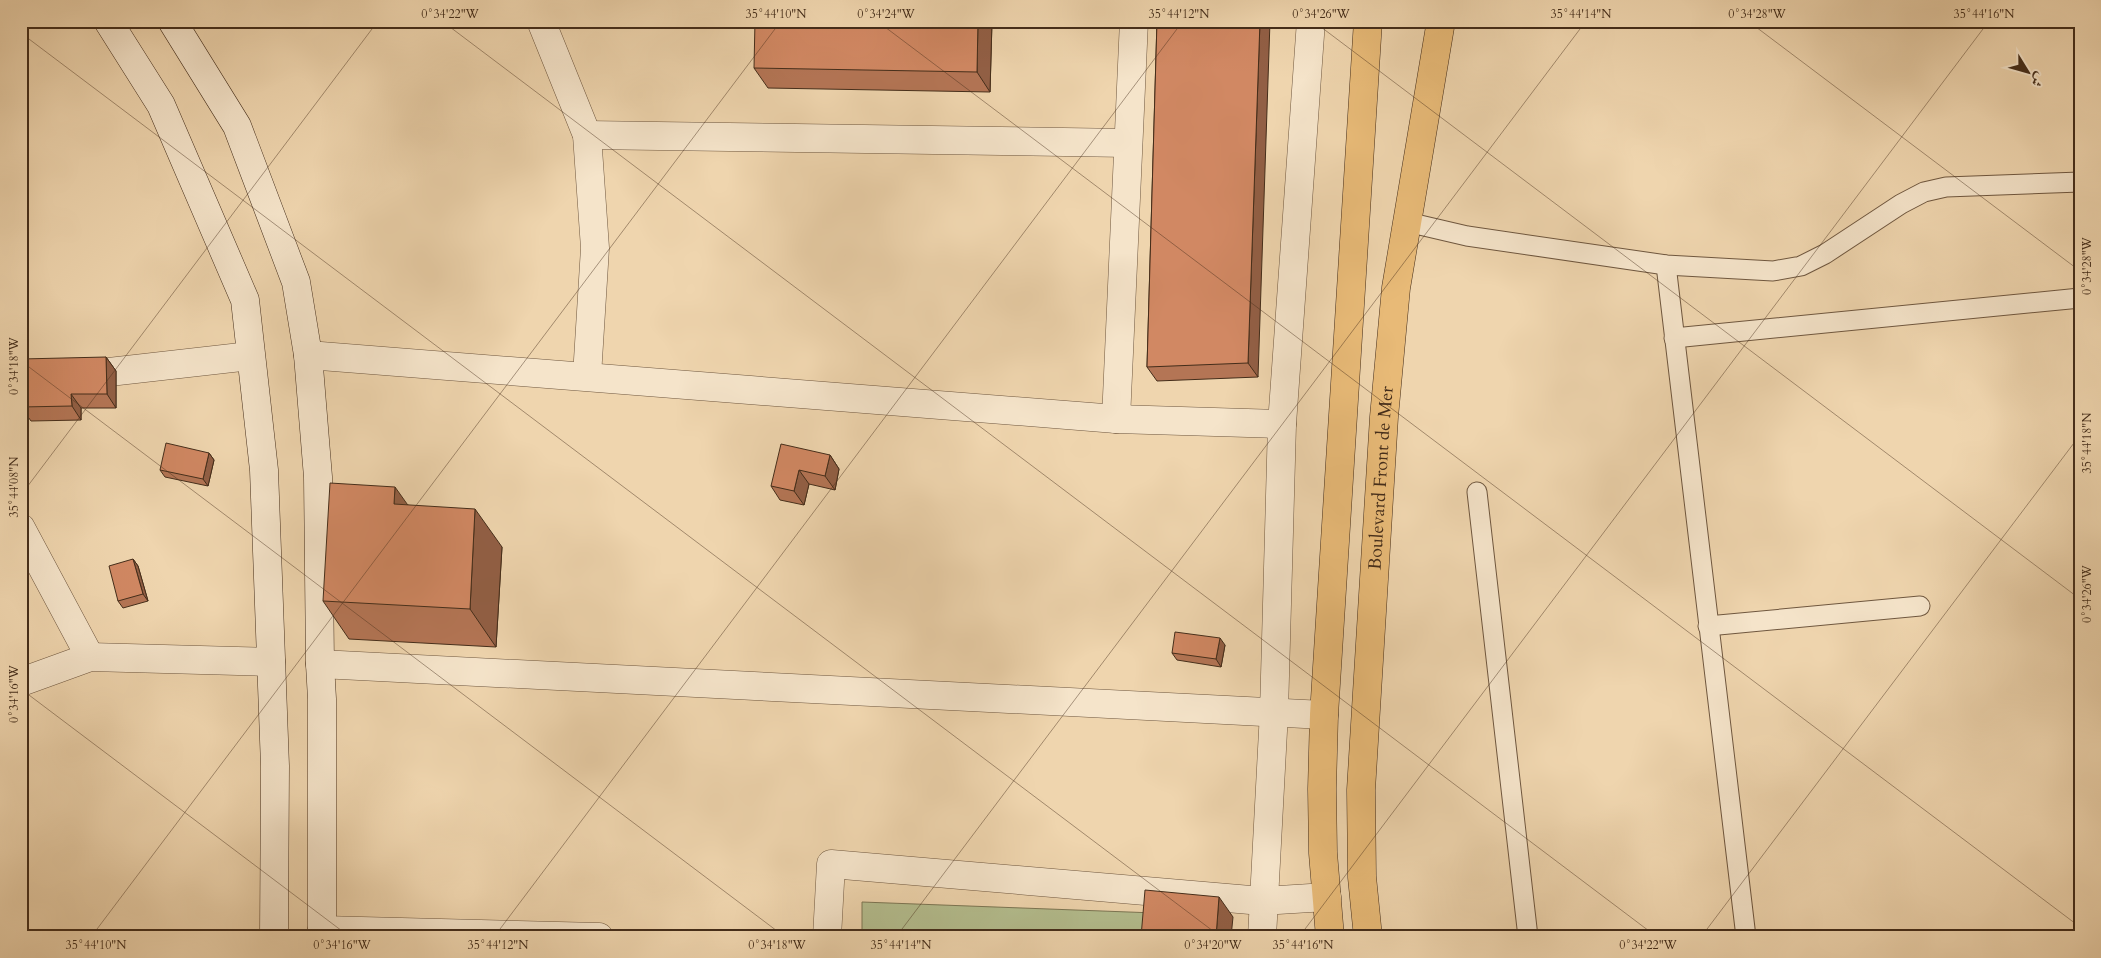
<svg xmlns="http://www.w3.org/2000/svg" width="2101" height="958" font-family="Cardo,Amiri,serif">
<rect width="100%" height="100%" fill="#efd5ae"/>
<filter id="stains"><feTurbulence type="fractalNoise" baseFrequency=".004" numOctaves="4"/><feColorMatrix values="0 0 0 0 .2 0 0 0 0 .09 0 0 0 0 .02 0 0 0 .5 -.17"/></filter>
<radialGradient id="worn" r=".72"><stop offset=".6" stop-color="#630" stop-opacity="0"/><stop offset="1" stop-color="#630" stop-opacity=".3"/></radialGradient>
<!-- green -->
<path fill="#b4be8f" stroke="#7c7654" d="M862 902 1155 913 1153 937H862Z"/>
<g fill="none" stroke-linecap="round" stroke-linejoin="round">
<defs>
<g id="service">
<path d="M1407 222 1467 236 1666 265 1773 271 1801 266 1825 254 1901 204 1924 192 1946 187 2080 182"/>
<path d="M1666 265 1746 937"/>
<path d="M1674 338 2080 298"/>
<path d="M1477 492 1528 937"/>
<path d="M1708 626 1920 606"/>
</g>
<g id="minor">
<path d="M541 21 587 135 595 248 587 376"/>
<path d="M587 135 1128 143"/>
<path d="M308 355 1116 419 1282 424"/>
<path d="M21 382 250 356"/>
<path d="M1116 419 1134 21"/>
<path d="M21 528 90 657"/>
<path d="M320 664 1324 715"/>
<path d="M21 682 90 657 271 662"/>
<path d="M322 930 599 937"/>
<path d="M827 937 831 864 1262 901 1327 897"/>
<path d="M1262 937 1274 712 1282 424 1311 21"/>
</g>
<g id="secondary">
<path d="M108 21 161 105 245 300 264 470 275 766 274 937"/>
<path d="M172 21 237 126 296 282 308 355 318 477 320 664 322 699V937"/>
</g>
<g id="primary">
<path d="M1330 937 1323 853 1322 789 1324 715 1368 21"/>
<path id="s1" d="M1368 937 1362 877 1361 790 1384 417 1396 288 1441 21"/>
</g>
</defs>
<!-- service casing -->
<use href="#service" stroke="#6f573f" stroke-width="21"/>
<!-- minor casing -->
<use href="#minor" stroke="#6f573f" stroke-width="29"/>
<!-- secondary casing -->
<use href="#secondary" stroke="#442d1a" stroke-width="29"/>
<!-- primary casing -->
<use href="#primary" stroke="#442d1a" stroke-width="29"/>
<!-- service -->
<use href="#service" stroke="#f5e4ca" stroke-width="19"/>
<!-- minor -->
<use href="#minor" stroke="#f5e4ca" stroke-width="28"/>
<!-- secondary -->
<use href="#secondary" stroke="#f5e4ca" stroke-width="28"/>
<!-- primary -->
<use href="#primary" stroke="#e8ba77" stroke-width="28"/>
</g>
<!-- wall -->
<g fill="#b47555" stroke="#442d1a">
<path d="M992 21 990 92 768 88 754 68Z"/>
<path d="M1157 21 1258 377 1157 381 1147 367Z"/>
<path d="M106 357 116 371V408H81V420L31 421 21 407Z"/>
<path d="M209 453 214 460 208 486 165 477 160 470Z"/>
<path d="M830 455 839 469 835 490 809 484 804 505 780 500 771 486Z"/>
<path d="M408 505 502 547 496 647 349 639 323 601Z"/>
<path d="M133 559 138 566 148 601 123 608 118 601Z"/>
<path d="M1225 645 1221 667 1177 660 1172 653Z"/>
</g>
<!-- shaded-wall -->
<g fill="#925f45" stroke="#442d1a">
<path d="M978 21H992L990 92 977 72Z"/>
<path d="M1260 21H1270L1258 377 1248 363Z"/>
<path d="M106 357 116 371V408L107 394Z"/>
<path d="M71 394 81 408V420L72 406Z"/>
<path d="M209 453 214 460 208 486 203 479Z"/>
<path d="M830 455 839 469 835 490 825 476Z"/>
<path d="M799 470 809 484 804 505 794 491Z"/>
<path d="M395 487 422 525 394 504Z"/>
<path d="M475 509 502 547 496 647 470 609Z"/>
<path d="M133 559 138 566 148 601 143 594Z"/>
<path d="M1220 638 1225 645 1221 667 1216 659Z"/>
<path d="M1219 897 1233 917 1231 937H1216Z"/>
</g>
<!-- building -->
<g fill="#d18863" stroke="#442d1a">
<path d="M755 21H811L915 23V21H978L977 72 754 68Z"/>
<path d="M1157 21H1260L1248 363 1147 367Z"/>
<path d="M106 357 107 394H71L72 406 21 407V359Z"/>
<path d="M166 443 209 453 203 479 160 470Z"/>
<path d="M781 444 830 455 825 476 799 470 794 491 771 486Z"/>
<path d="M330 483 395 487 394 504 475 509 470 609 323 601Z"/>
<path d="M133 559 143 594 118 601 109 566Z"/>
<path d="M1175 632 1220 638 1216 659 1172 653Z"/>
<path d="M1145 890 1219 897 1216 937H1141Z"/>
</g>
<!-- ticks -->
<path fill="none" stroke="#442d1a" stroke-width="1" stroke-opacity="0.45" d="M442 21 1657 937M877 21 2080 927M1313 21 2080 599M1748 21 2080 271M21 33 1221 937M21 361 785 937M21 495 378 21M21 689 350 937M91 937 781 21M494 937 1183 21M896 937 1586 21M1299 937 1989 21M1701 937 2080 435"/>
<g text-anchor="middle" stroke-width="4.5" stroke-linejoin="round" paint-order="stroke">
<!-- street labels -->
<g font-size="18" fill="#442d1a" stroke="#f5e4ca">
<text dy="6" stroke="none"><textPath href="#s1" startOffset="460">Boulevard Front de Mer</textPath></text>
</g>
</g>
<!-- margin -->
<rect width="2101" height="958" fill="none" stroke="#efd5ae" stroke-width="55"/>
<!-- north arrow -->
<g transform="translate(2028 72) rotate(127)" stroke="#f5e4ca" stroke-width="4" paint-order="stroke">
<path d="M0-4L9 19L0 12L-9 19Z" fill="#442d1a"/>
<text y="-8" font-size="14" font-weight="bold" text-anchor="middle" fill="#442d1a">ش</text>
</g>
<rect x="28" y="28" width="2046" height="902" fill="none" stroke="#442d1a" stroke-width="2"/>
<g font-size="12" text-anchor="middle" fill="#442d1a">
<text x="450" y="18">0°34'22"W</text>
<text x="776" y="18">35°44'10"N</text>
<text x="886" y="18">0°34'24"W</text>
<text x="1179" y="18">35°44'12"N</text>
<text x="1321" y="18">0°34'26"W</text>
<text x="1581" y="18">35°44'14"N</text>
<text x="1757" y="18">0°34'28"W</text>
<text x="1984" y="18">35°44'16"N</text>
<text transform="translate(2087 266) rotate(-90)" y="4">0°34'28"W</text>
<text transform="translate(14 366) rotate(-90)" y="4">0°34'18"W</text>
<text transform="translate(2087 443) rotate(-90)" y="4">35°44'18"N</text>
<text transform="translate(14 487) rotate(-90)" y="4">35°44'08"N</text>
<text transform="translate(2087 594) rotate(-90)" y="4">0°34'26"W</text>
<text transform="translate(14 694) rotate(-90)" y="4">0°34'16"W</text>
<text x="96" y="949">35°44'10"N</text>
<text x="342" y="949">0°34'16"W</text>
<text x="498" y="949">35°44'12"N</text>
<text x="777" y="949">0°34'18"W</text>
<text x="901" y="949">35°44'14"N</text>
<text x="1213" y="949">0°34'20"W</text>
<text x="1303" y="949">35°44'16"N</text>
<text x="1648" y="949">0°34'22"W</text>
</g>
<rect width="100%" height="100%" filter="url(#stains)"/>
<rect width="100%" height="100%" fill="url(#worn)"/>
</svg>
